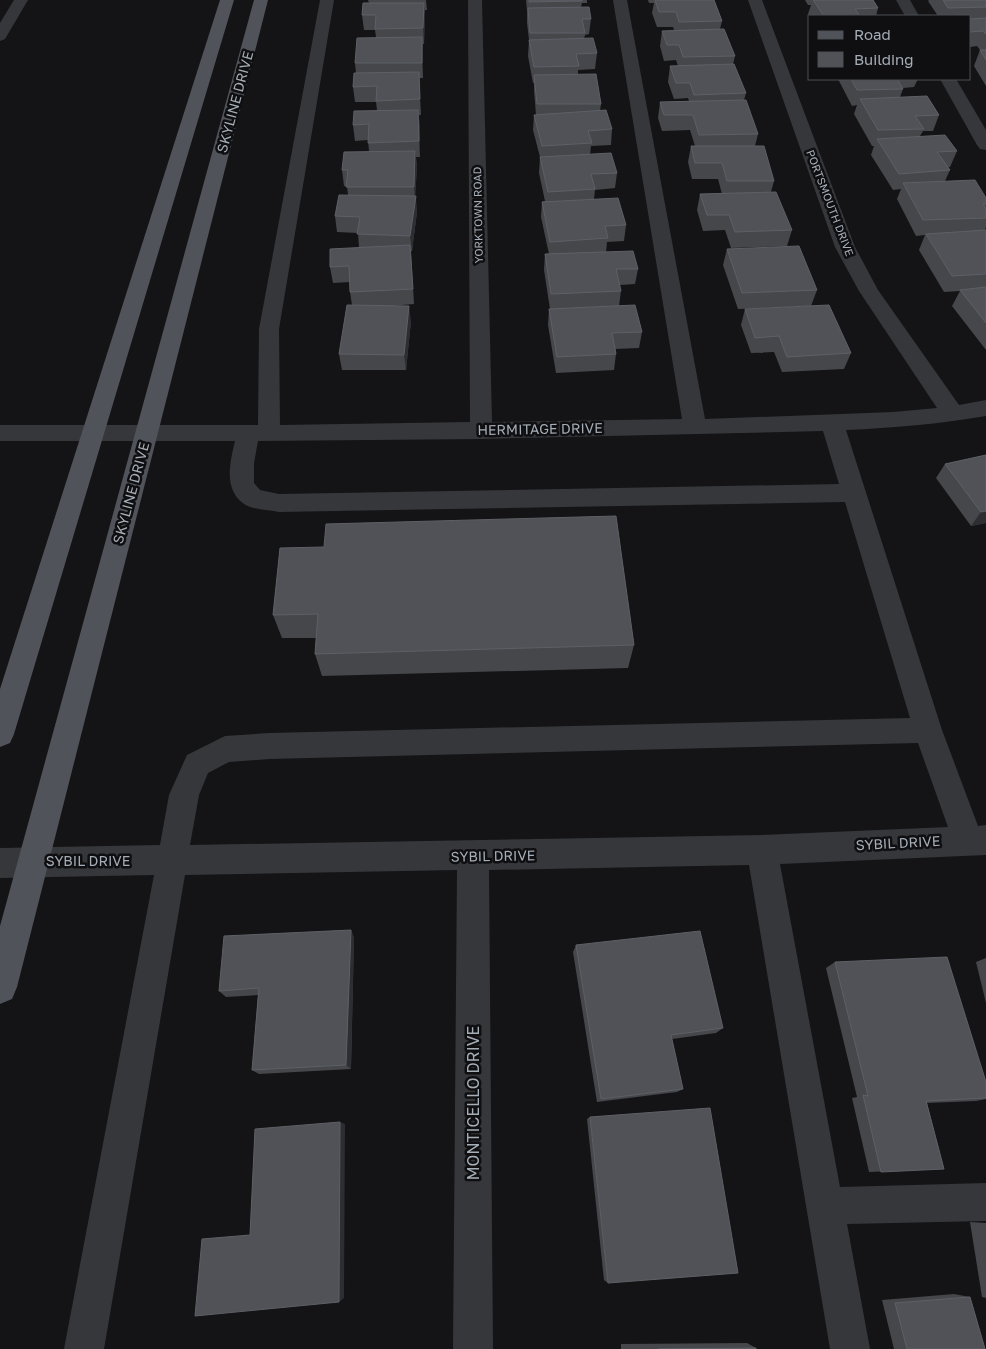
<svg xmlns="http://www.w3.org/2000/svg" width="986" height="1349" font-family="'Golos Text',sans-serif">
<rect width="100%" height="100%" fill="#141416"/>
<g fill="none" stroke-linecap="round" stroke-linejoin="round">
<!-- minor -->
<g fill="#35373b" fill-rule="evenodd">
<path d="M14 0H28L5 39 0 41V23Z"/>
<path d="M320 0H334L279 329 280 425 470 422 468 0H482L492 422 682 419 613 0H627L705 419 893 412 937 408 859 291 835 247 748 0H762L855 247 878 290 959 405 986 400V416C939 424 893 428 846 430L942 730 978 826 986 825V855L780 864 840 1187 986 1183V1221L847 1224 870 1349H830L749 865 489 870 493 1349H453L457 870 185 875 104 1349H64L154 875 0 878V848L160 845 169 795 187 755 225 736 269 733 910 718 845 502 279 512C269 510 253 510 244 504 223 489 230 462 235 441H0V425H258L259 329ZM823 431 839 484 279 494 260 490 254 483V463L258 441 481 439ZM918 743 948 827 762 835 190 845 199 795 208 773 229 762 269 759Z"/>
<path d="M896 0H910L919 16H905Z"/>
<path d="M940 79H956L986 130V150L980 149 977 145Z"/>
</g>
<!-- major -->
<g fill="#50545a" fill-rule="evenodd">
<path d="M220 0H234L14 734 10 743 0 747V689Z"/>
<path d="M254 0H268L17 987 12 999 0 1004V926Z"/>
</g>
</g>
<!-- wall -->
<g fill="#45474b">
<path d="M368 0H426L427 10H425L424 44H423V78H419L421 115H419L420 157H416L417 167 415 196 417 212 412 251H411L414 304 391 306 411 321 406 370H342L339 354 352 305 350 292V282L333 283 330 267 359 248 358 233 337 232 335 216 348 195 347 186H344L342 170 369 151 368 140 355 141 353 125 377 110 376 102H355L353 87 356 73 355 63 376 37 375 30H364L362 15 369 3Z"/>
<path d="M526 0H587V3H582L581 7 591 19 589 34 585 35 584 39 597 53 595 69 578 70V75L601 104 600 111 612 129 611 145 591 146 590 155 617 173 615 188 595 190 594 199 626 225 624 241 607 242 606 252 638 269 635 284 620 285 621 291 619 306 642 332 639 348 615 349 616 354 614 370 556 373 548 325 549 309H550L544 270 545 254H549L541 217 542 202 545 201 539 173 540 157 533 130 534 115H536L534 90V83H533L528 56 529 40 527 23V11Z"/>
<path d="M648 0H714L722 21 720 29 735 56 733 64 746 93 744 100 758 134 755 146 774 181 771 192 792 230 787 246 731 248 725 230 703 231 697 210 700 194H722L718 179H692L688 162 691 146H695L690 130 662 131 658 118 660 102 689 101 688 98 674 99 668 82 670 66H678L676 60 664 61 660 46 662 31 674 30 673 27H657L652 13 654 3H649Z"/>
<path d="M805 0H873L878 8 876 16H810L808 14 811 5H808Z"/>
<path d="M929 0H986V86L974 66 980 50 977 46 970 47V16H938L928 1Z"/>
<path d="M838 79H918L914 87 903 88V89L900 97 939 115 933 131H923L920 136 957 151 950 167H947L950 170 945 181 986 198V227L985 230H986V350L952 306 960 291 944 292 919 250 925 235 916 236 897 199 901 189 893 190 871 155 874 146H872L854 114 857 105 852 106Z"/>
<path d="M727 249 817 290 811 306 738 309 723 265Z"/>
<path d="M745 309 851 353 844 369 782 372 774 352 751 353 741 325Z"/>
<path d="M986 455V523L971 526 936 478 945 464Z"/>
<path d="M280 548 634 645 628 668 322 676 315 654 316 638H282L273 615Z"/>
<path d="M354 937 351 1069 259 1074 252 1070 258 995 226 997 219 991Z"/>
<path d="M576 945 723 1028 716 1033 672 1039 683 1089 677 1092 597 1102 573 952Z"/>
<path d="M986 958V1003L976 962Z"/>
<path d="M835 962 986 1082V1099L976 1101 927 1103 944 1169 869 1172 852 1098 857 1097 826 968Z"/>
<path d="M590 1117 608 1283 604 1280 587 1119Z"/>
<path d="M970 1222 986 1223V1298L982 1297Z"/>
<path d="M954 1294 970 1297 985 1349H894L882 1300Z"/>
<path d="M747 1343 756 1348V1349H621V1344Z"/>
</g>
<!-- shaded-wall -->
<g fill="#2d2e31">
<path d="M424 3 425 18 424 44 423 28Z"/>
<path d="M422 37 423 52V78L422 63Z"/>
<path d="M418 110 420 125V157L419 141Z"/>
<path d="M415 151 417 167 415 200 416 196 417 212 412 251 410 236 415 202 414 187Z"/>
<path d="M409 306 411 321 406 370 404 355Z"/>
<path d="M986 511V523L971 526 981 512Z"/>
<path d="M351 930 354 937 351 1069 346 1065Z"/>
<path d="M340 1122 345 1124 344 1298 339 1302Z"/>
</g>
<!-- building -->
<g fill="#505257" stroke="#5d6066">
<path d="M529 0H582V1L529 2Z"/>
<path d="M655 0H714L722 21 679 22 676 12H659Z"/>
<path d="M813 0H873L878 8 855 9 860 16H824Z"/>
<path d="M943 0H986V7L948 8Z"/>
<path d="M363 3H424L423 28 375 29 376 15H362Z"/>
<path d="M589 7 591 19H582L585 33H530L528 8Z"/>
<path d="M986 18V34L983 31 970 32V19Z"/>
<path d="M724 29 735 56 683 57 679 45H667L662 31Z"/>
<path d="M422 37V63H355L357 38Z"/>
<path d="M593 38 597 53 576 54 579 66 534 67 529 40Z"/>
<path d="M980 50H986V60Z"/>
<path d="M734 64 746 93 694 95 690 83H676L670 66Z"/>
<path d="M419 72 420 99 376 101 377 86 353 87 354 73Z"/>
<path d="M596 74 601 104H537L534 75Z"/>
<path d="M851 79H897L903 89 857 90Z"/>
<path d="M927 96 939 115 915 116 924 129 878 130 860 99Z"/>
<path d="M746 100 758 134 699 135 693 115H664L660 102Z"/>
<path d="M418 110 419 141 368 143 369 124 353 125 354 111Z"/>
<path d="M606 110 612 129 588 131 592 143 542 146 534 115Z"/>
<path d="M945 135 957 151 937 152 950 170 899 174 877 139Z"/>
<path d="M691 146H764L774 181H727L722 163H695Z"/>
<path d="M415 151 414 187H346L348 170H342L344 152Z"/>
<path d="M611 153 617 173 591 174 595 189 548 192 540 157Z"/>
<path d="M975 180 986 198V204H983L986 209V218L923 220 903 183Z"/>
<path d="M776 192 792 230 735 232 729 215H707L700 194Z"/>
<path d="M339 195 416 196 410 236 357 234 360 217 335 216Z"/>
<path d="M618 198 626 225 605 226 608 238 550 242 542 202Z"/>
<path d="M986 230V274L952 276 926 234Z"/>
<path d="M410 245 413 289 350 292 349 266 330 267V249Z"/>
<path d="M799 246 817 290 742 293 727 249Z"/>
<path d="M633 251 638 269H616L621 291 551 294 545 254Z"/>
<path d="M986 287V323L960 290Z"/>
<path d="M347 305 409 306 404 355 339 354Z"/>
<path d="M635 305 642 332 612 333 616 354 557 357 549 309Z"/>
<path d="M829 305 851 353 787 357 779 336 755 338 745 309Z"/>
<path d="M986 455V511L981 512 945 464Z"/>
<path d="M616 516 634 645 315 654 318 614 273 615 280 548 324 547 326 524Z"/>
<path d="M351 930 346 1065 252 1070 259 988 219 991 224 936Z"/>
<path d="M700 931 723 1028 671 1035 683 1089 601 1099 576 945Z"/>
<path d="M947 957 986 1082V1098L926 1101 944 1169 881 1172 863 1095 868 1096 835 962Z"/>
<path d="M710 1108 738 1273 608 1283 590 1117Z"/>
<path d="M340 1122 339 1302 195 1316 202 1239 250 1235 255 1129Z"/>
<path d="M970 1297 985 1349H907L895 1303Z"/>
<path d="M756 1348V1349H658Z"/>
</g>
<g text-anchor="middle" stroke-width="5" stroke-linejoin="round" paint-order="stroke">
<!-- far-street labels -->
<g font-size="11" fill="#a5adb7" stroke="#0f0f11">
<text transform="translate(830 203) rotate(69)" y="4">PORTSMOUTH DRIVE</text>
<text transform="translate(478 215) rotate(-91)" y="4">YORKTOWN ROAD</text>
</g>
<!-- street labels -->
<g font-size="14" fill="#a5adb7" stroke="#0f0f11">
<text transform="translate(235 102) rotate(-75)" y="5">SKYLINE DRIVE</text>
<text transform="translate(540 429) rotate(-1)" y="5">HERMITAGE DRIVE</text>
<text transform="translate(131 493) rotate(-75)" y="5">SKYLINE DRIVE</text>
<text transform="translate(898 843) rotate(-3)" y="5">SYBIL DRIVE</text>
<text transform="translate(493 856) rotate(-1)" y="5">SYBIL DRIVE</text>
<text x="88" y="866">SYBIL DRIVE</text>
</g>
<!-- near-street labels -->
<g font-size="16" fill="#a5adb7" stroke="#0f0f11">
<text transform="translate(473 1103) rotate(-90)" y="6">MONTICELLO DRIVE</text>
</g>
</g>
<!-- legend -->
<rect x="808" y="15" width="162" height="65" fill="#0f0f11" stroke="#4b4e53"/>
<rect x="818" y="31" width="25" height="8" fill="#50545a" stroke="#4b4e53"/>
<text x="854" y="40" font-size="15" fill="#a5adb7">Road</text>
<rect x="818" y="52" width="25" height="15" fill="#505257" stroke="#4b4e53"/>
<text x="854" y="65" font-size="15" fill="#a5adb7">Building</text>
</svg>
